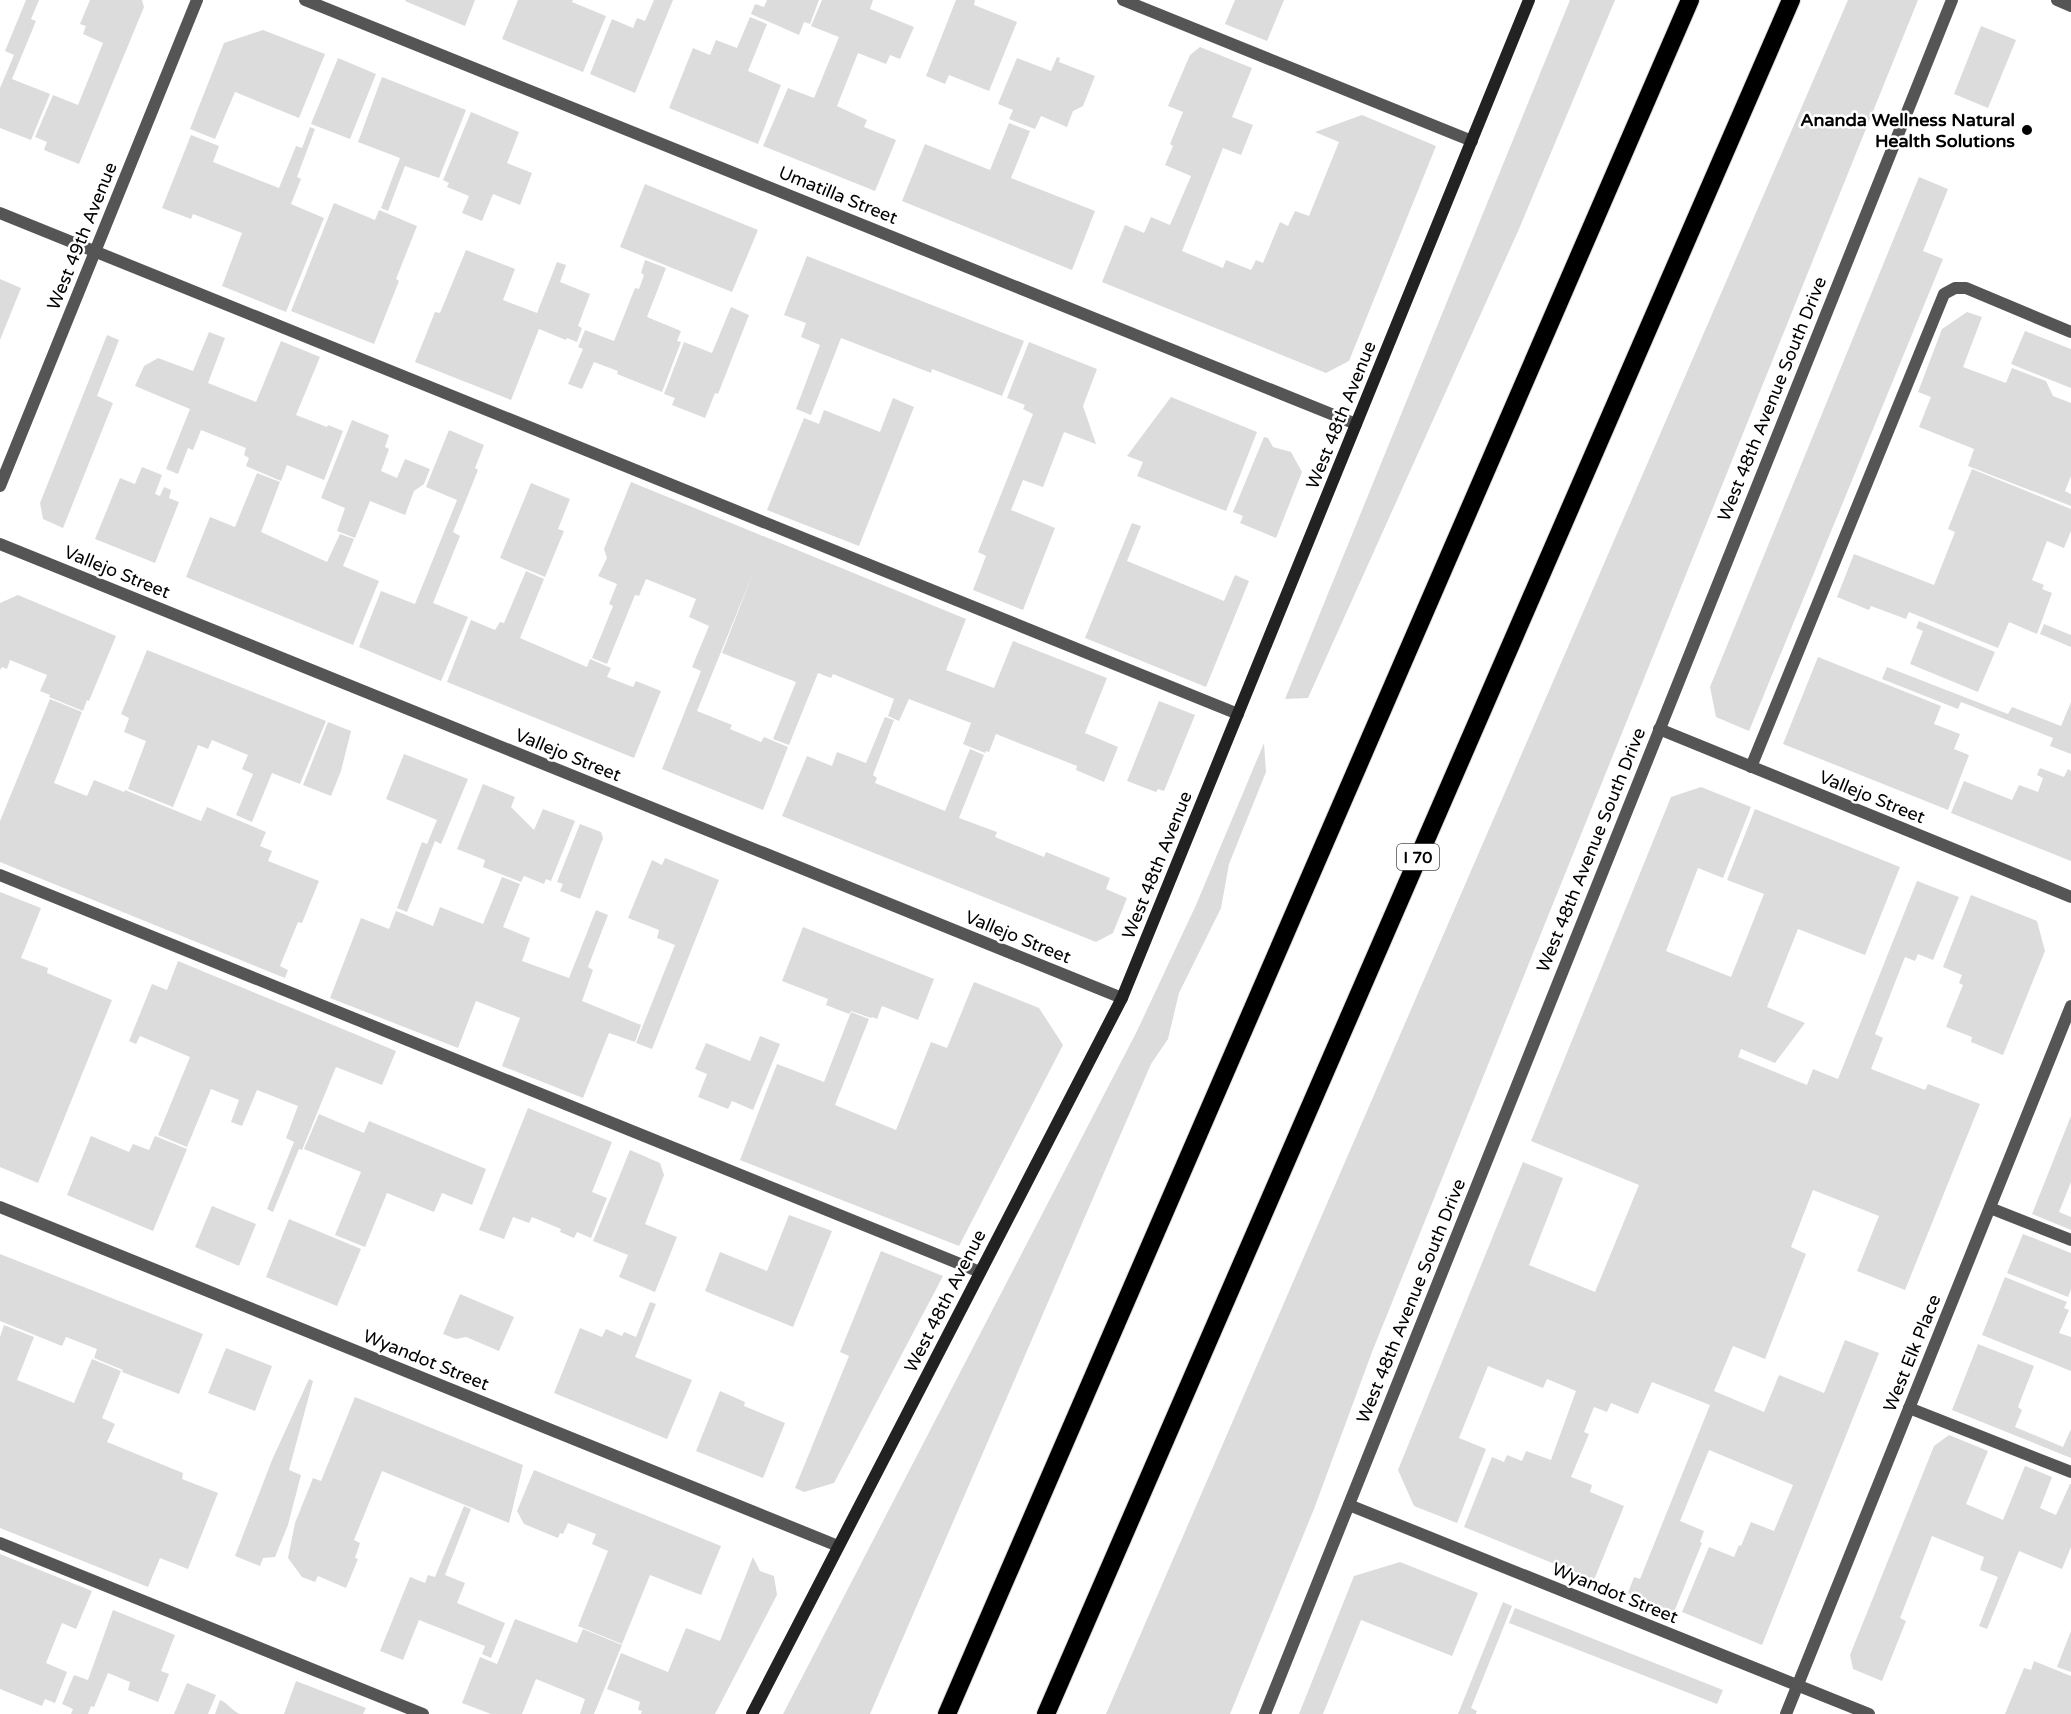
<svg xmlns="http://www.w3.org/2000/svg" width="2071" height="1714" font-family="'Varela Round',sans-serif">
<rect width="100%" height="100%" fill="#fff"/>
<!-- green -->
<g fill="#dcdcdc">
<path d="M26 0H39L31 19 36 21 12 79 50 94 31 140 0 128V88L14 55 5 51Z"/>
<path d="M90 0H142L144 7 79 164 44 150 47 142 35 137 53 95 78 105 103 43 83 34 86 26 80 24Z"/>
<path d="M406 0H475L465 26 405 1Z"/>
<path d="M518 0H573L572 2 606 16 583 72 502 39Z"/>
<path d="M654 0H673L635 93 590 74 612 19 633 28 637 18 645 21Z"/>
<path d="M767 0H819L810 24 804 22 799 35 751 14 755 4 764 7Z"/>
<path d="M822 0H873L870 9 914 27 900 59 890 55 886 64 858 53 837 106 867 120 864 127 896 140 875 191 763 146 788 88 814 98 839 37 811 26Z"/>
<path d="M956 0H975L974 5 1017 22 989 91 949 75 945 84 926 76Z"/>
<path d="M1235 0H1284L1267 41 1225 24Z"/>
<path d="M1570 0H1615L1519 229 1308 698 1285 699Z"/>
<path d="M1848 0H1918L1372 1352 1314 1509 1230 1714H1106Z"/>
<path d="M750 17 767 24 748 71 781 85 758 144 669 108 693 48 710 55 716 40 737 48Z"/>
<path d="M1981 26 2016 40 1988 108 1954 94Z"/>
<path d="M263 30 325 54 299 118 235 92 215 139 190 129 224 43Z"/>
<path d="M1200 47 1252 68 1232 117 1253 125 1241 155 1223 148 1182 251 1223 268 1226 260 1251 270 1256 260 1263 263 1280 222 1288 226 1295 211 1309 216 1339 142 1315 132 1362 115 1436 146 1349 361 1326 373 1102 282 1125 225 1144 233 1151 217 1170 225 1191 176 1165 165 1173 146 1170 144 1183 112 1168 106 1190 55Z"/>
<path d="M1057 57 1060 58 1059 62 1095 76 1083 106 1073 111 1067 127 1041 116 1035 129 1009 119 1013 110 998 104 1017 58 1051 71Z"/>
<path d="M338 58 376 74 350 139 311 124Z"/>
<path d="M382 77 466 110 439 178 405 166 388 211 381 208 400 158 358 142Z"/>
<path d="M471 112 519 132 507 163 532 173 520 205 493 194 482 221 462 213 469 196 447 187 449 183 443 180Z"/>
<path d="M1009 123 1030 131 1011 178 1095 211 1072 270 902 201 925 144 990 170Z"/>
<path d="M310 127 315 129 297 177 301 179 291 204 324 218 286 312 222 286 242 233 193 214 191 219 162 208 191 135 219 146 213 162 279 188 296 146 302 148Z"/>
<path d="M1919 177 1948 189 1923 251 1943 259 1749 731 1716 717 1710 687Z"/>
<path d="M645 184 758 230 732 292 620 247Z"/>
<path d="M334 203 375 220 379 210 417 226 396 279 399 281 374 344 291 311Z"/>
<path d="M466 250 515 269 503 300 537 313 557 262 566 265 560 282 590 294 578 326 582 328 577 342 567 338 566 340 539 329 511 400 415 362 435 312 440 313Z"/>
<path d="M807 256 1024 341 1002 396 932 369 931 373 841 338 811 415 796 409 820 345 801 337 806 323 784 315Z"/>
<path d="M645 260 666 268 647 317 681 331 677 341 681 342 662 392 617 374 618 371 594 362 582 389 568 384 583 349 578 347 585 330 614 341 635 288 639 289 644 275 641 273Z"/>
<path d="M0 279 21 288 0 340Z"/>
<path d="M731 307 749 315 718 394 715 393 705 418 672 405 675 398 664 394 684 342 712 353Z"/>
<path d="M1967 312 1982 317 1963 367 2006 383 2012 368 2046 381 2053 396 2071 403V476L2065 491 2071 494V506L1968 466 1974 449 1919 427 1931 397 1918 392 1942 329Z"/>
<path d="M2025 331 2071 349V388L2011 364Z"/>
<path d="M209 332 225 338 208 383 256 402 281 341 320 357 296 415 327 427 328 425 343 431 324 480 287 465 281 481 246 466 249 458 244 455 246 448 201 430 193 450 188 448 178 474 166 469 190 409 135 386 144 366 158 358 193 371Z"/>
<path d="M107 335 119 340 97 396 113 403 63 528 43 519 40 503Z"/>
<path d="M1029 342 1097 369 1083 406 1096 444 1064 432 1043 487 1023 480 1011 510 1055 528 1023 610 973 590 986 556 978 552 1033 414 1023 409 1025 405 1007 398Z"/>
<path d="M1171 397 1257 432 1226 511 1137 476 1143 462 1127 456Z"/>
<path d="M893 398 914 407 859 546 767 510 804 418 819 424 824 410 880 432Z"/>
<path d="M352 420 389 435 385 447 389 449 381 471 397 478 405 459 430 469 424 484 414 491 405 515 370 501 355 538 337 531 345 508 321 498Z"/>
<path d="M449 430 484 445 475 468 478 470 453 532 460 536 433 603 468 617 441 681 359 647 381 591 415 604 457 500 426 487Z"/>
<path d="M1264 437 1268 438 1273 447 1291 452 1302 472 1276 538 1240 523 1243 516 1233 512Z"/>
<path d="M142 467 162 475 155 494 160 496 164 487 171 490 169 498 179 502 155 563 95 539 120 478 135 484Z"/>
<path d="M1972 469 2071 509V531L2064 548 2047 541 2032 580 2044 585 2042 589 2052 593 2037 634 2009 622 1998 648 1909 612 1906 619 1871 606 1869 610 1837 597 1854 554 1934 585 1955 532 1948 529Z"/>
<path d="M257 473 280 482 261 532 327 562 340 534 354 539 343 566 379 581 353 645 186 577 210 517 235 527Z"/>
<path d="M631 482 966 619 946 670 994 688 1013 641 1107 678 1085 733 1118 747 1104 782 1076 770 1077 766 996 734 989 752 986 751 985 753 963 744 971 723 909 699 899 721 888 716 894 699 833 674 831 678 818 673 789 745 773 739 796 682 722 653 753 573 697 711 732 725 730 729 761 742 764 737 788 747 763 810 662 769 701 671 692 667 709 626 689 617 696 599 646 579 639 596 635 595 607 664 592 658 613 606 609 604 617 584 598 576 607 558 604 549Z"/>
<path d="M531 483 570 499 558 529 564 531 545 577 500 558Z"/>
<path d="M1132 523 1141 526 1127 561 1224 601 1235 575 1249 581 1206 687 1085 638Z"/>
<path d="M526 571 544 579 520 638 587 667 590 659 611 668 607 677 633 687 636 681 661 691 634 758 447 682 471 620 495 630 500 622 504 623Z"/>
<path d="M18 595 116 636 89 701 87 700 83 711 49 697 50 695 40 691 47 675 10 660 7 669 2 667 0 670V603Z"/>
<path d="M1919 621 1995 652 1978 692 1910 664 1923 631 1916 628Z"/>
<path d="M2044 624 2071 635V647L2040 634Z"/>
<path d="M147 650 326 721 300 784 272 773 252 822 236 815 253 774 242 769 248 755 212 740 208 749 198 745 173 807 128 789 146 741 124 732 129 718 121 714Z"/>
<path d="M1818 657 1941 706 1934 724 1960 734 1954 749 1969 755 1948 810 1783 744Z"/>
<path d="M1887 667 2008 714 2012 707 2061 726 2071 702V754L2050 746 2053 738 1961 702 1958 709 1882 679Z"/>
<path d="M50 699 82 712 54 783 87 796 94 780 124 792 125 790 201 821 207 807 266 832 260 846 272 851 268 861 319 881 302 923 298 922 280 966 288 970 285 978 0 862V821Z"/>
<path d="M1159 701 1195 715 1164 791 1158 789 1156 792 1127 781Z"/>
<path d="M885 717 894 720 873 775 877 778 875 783 945 811 970 749 984 755 959 818 997 832 995 837 1044 857 1046 852 1110 878 1106 889 1127 898 1113 933 1096 942 782 816 807 756 832 766 837 752 866 763Z"/>
<path d="M328 722 351 731 341 771 331 796 303 785Z"/>
<path d="M1264 743 1266 772 1229 864 1221 908 1179 993 1168 1039 1151 1064 870 1714H783L1137 1031 1196 905Z"/>
<path d="M404 754 468 779 441 844 435 841 407 912 397 908 422 842 427 844 437 820 386 799Z"/>
<path d="M2040 768 2064 777 2068 769 2071 771V861L1951 813 1964 781 2012 800 2019 785 2038 792 2043 778 2037 775Z"/>
<path d="M483 784 515 797 511 807 534 830 543 809 575 821 551 881 546 879 544 884 524 876 521 882 483 867 485 860 457 849Z"/>
<path d="M1701 787 1751 807 1723 878 1698 868 1666 951 1731 977 1764 894 1727 880 1755 809 1900 867 1865 955 1798 929 1767 1007 1805 1023 1775 1063 1741 1049 1738 1057 1807 1085 1813 1069 1838 1079 1917 881 1959 897 1933 960 1918 954 1915 961 1905 957 1875 1034 1883 1038 1871 1069 1925 1090 1928 1084 1980 1104 1905 1290 1857 1271 1879 1216 1813 1190 1791 1247 1806 1254 1765 1359 1733 1346 1714 1391 1764 1412 1779 1375 1824 1393 1845 1340 1879 1353 1762 1645 1682 1612 1709 1547 1734 1557 1739 1545 1741 1546 1751 1522 1774 1531 1793 1485 1709 1450 1680 1521 1704 1531 1700 1542 1702 1543 1674 1612 1628 1593 1634 1577 1640 1579 1710 1405 1652 1382 1638 1414 1611 1403 1607 1412 1594 1407 1584 1432 1589 1434 1571 1477 1592 1485 1590 1492 1624 1506 1594 1580 1464 1527 1492 1457 1504 1462 1507 1455 1522 1461 1526 1451 1551 1460 1576 1391 1547 1379 1543 1388 1488 1366 1459 1438 1486 1449 1457 1523 1414 1506 1398 1470 1523 1162 1563 1178 1529 1265 1595 1292 1639 1185 1531 1141 1671 797Z"/>
<path d="M580 824 601 832 603 838 580 899 560 891 563 884 557 882Z"/>
<path d="M665 858 719 880 652 1049 636 1043 675 945 657 938 659 930 628 918 652 860 662 865Z"/>
<path d="M502 877 520 884 503 927 530 938 522 961 569 978 596 910 608 915 588 967 593 970 582 1001 641 1025 635 1042 609 1033 583 1098 502 1066 520 1018 476 1001 458 1048 330 998 361 918 389 929 396 911 433 926 440 907 483 924Z"/>
<path d="M0 892 41 908 21 958 48 968 47 973 112 1000 38 1183 0 1167Z"/>
<path d="M1971 895 2037 921 2045 951 2003 1055 1971 1042 1972 1037 1946 1027 1963 985 1959 983 1962 975 1943 967Z"/>
<path d="M803 927 934 979 918 1020 882 1006 877 1019 872 1017 871 1018 851 1011 849 1014 826 1005 828 999 782 981Z"/>
<path d="M178 961 396 1051 382 1085 336 1067 302 1150 299 1149 273 1212 267 1209 294 1142 286 1138 298 1106 257 1090 242 1126 231 1122 239 1100 211 1089 187 1147 158 1135 190 1057 140 1036 136 1044 129 1041 152 984 167 990Z"/>
<path d="M974 982 1039 1008 1063 1045 959 1246 740 1160 777 1064 824 1082 851 1012 869 1019 835 1105 896 1130 931 1042 947 1048Z"/>
<path d="M760 1036 780 1044 753 1110 732 1101 728 1109 698 1097 707 1074 695 1069 706 1043 750 1061Z"/>
<path d="M528 1108 612 1142 592 1192 607 1198 591 1238 577 1232 574 1238 560 1232 561 1229 532 1217 529 1223 513 1217 504 1239 479 1230Z"/>
<path d="M319 1114 364 1133 369 1121 486 1169 472 1205 442 1193 434 1212 387 1193 365 1247 335 1235 361 1172 304 1149Z"/>
<path d="M2071 1116V1182L2059 1212 2071 1217V1230L2032 1214Z"/>
<path d="M91 1136 129 1152 133 1144 149 1150 155 1136 187 1149 153 1231 67 1195Z"/>
<path d="M630 1150 660 1163 664 1175 645 1224 677 1237 655 1292 619 1277 628 1255 593 1241Z"/>
<path d="M212 1206 256 1224 239 1266 195 1247Z"/>
<path d="M789 1215 832 1231 793 1327 705 1291 720 1252 767 1271Z"/>
<path d="M289 1219 361 1249 337 1306 266 1277Z"/>
<path d="M2023 1234 2071 1253V1289L2068 1297 2007 1273Z"/>
<path d="M881 1251 943 1276 834 1483 804 1492 795 1488 849 1356 840 1352Z"/>
<path d="M0 1254 203 1334 179 1394 122 1372 123 1370 94 1358 97 1349 66 1337 62 1346 0 1321Z"/>
<path d="M2005 1277 2067 1302 2064 1308 2069 1310 2059 1333 2071 1337V1371L1982 1335Z"/>
<path d="M460 1294 514 1317 499 1351 466 1337 456 1339 443 1334Z"/>
<path d="M650 1302 656 1304 635 1357 692 1380 667 1439 554 1393 580 1328 602 1337 606 1329 622 1336 624 1332 636 1337Z"/>
<path d="M4 1325 34 1337 17 1380 74 1403 92 1359 121 1371 102 1418 115 1424 107 1442 183 1473 182 1479 218 1493 188 1569 160 1558 148 1587 0 1528V1337Z"/>
<path d="M1978 1344 2034 1366 2018 1407 2022 1410 2015 1427 2063 1447 2071 1429V1458L1952 1410Z"/>
<path d="M226 1348 272 1366 255 1411 208 1393Z"/>
<path d="M309 1379 313 1381 289 1470 301 1475 288 1525 275 1557 263 1558 260 1566 235 1556 272 1460Z"/>
<path d="M720 1391 745 1402 744 1406 785 1423 763 1478 696 1451Z"/>
<path d="M355 1397 523 1465 509 1523 382 1471 354 1540 360 1543 355 1558 358 1559 346 1588 318 1576 315 1582 302 1577 288 1558 295 1523 313 1478 321 1481Z"/>
<path d="M1949 1435 1988 1451 1966 1504 2003 1520 2025 1466 2052 1477 2040 1508 2056 1515 2070 1484H2071V1547L2062 1569 2019 1551 1987 1629 1979 1626 1998 1577 1980 1570 1984 1557 1932 1536 1900 1618 1906 1621 1882 1681 1853 1669 1850 1655 1934 1446Z"/>
<path d="M534 1470 721 1546 701 1595 650 1575 622 1644 578 1626 608 1551 592 1544 596 1534 568 1523 563 1534 560 1533 558 1538 524 1524 517 1511Z"/>
<path d="M464 1506 471 1509 445 1575 465 1583 457 1603 505 1623 491 1658 482 1654 485 1646 419 1620 403 1660 380 1651 410 1577 425 1583 428 1575 435 1577Z"/>
<path d="M0 1554 92 1591 76 1629 62 1623 46 1663 67 1672 55 1703 45 1699 42 1706 0 1689Z"/>
<path d="M753 1557 760 1571 774 1576 777 1595 715 1714H641L642 1711 638 1710 640 1702 607 1689 621 1653 668 1672 686 1628 720 1641Z"/>
<path d="M1400 1562 1478 1593 1452 1656 1361 1620 1323 1714H1299L1354 1576Z"/>
<path d="M1503 1602 1512 1606 1471 1708 1477 1711 1476 1714H1458Z"/>
<path d="M1515 1608 1723 1690 1717 1704 1509 1623Z"/>
<path d="M113 1610 175 1635 161 1671 169 1674 158 1702 128 1690 130 1682 108 1673 94 1707 91 1706 88 1714H71L73 1709 62 1704 74 1675 88 1680Z"/>
<path d="M515 1619 577 1643 583 1629 622 1645 594 1714H580L585 1699 536 1679 522 1714H491L462 1703 480 1657 497 1664Z"/>
<path d="M2071 1631V1672L2057 1667Z"/>
<path d="M2034 1661 2071 1676V1714H2005L2024 1668 2031 1670Z"/>
<path d="M296 1681 366 1708 363 1714H284Z"/>
<path d="M187 1683 216 1695 208 1714H174Z"/>
<path d="M220 1700C228 1703 232 1711 240 1714H215Z"/>
</g>
<g fill="none" stroke-linecap="round" stroke-linejoin="round">
<defs>
<g id="highway">
<path d="M947 1714 1690 0"/>
<path d="M1046 1714 1791 0"/>
</g>
</defs>
<!-- highway casing -->
<use href="#highway" stroke="#dbdbdb" stroke-width="20"/>
<!-- lane -->
<g stroke="#555" stroke-width="12">
<path d="M1123 0 1472 141"/>
<path d="M0 213 1238 714"/>
<path d="M1751 767 1944 294 1955 288H1966L2071 332"/>
<path d="M0 875 980 1272"/>
<path d="M1990 1208 2071 1240"/>
<path d="M1909 1408 2071 1472"/>
<path d="M0 1543 423 1714"/>
</g>
<!-- street -->
<g stroke="#555" stroke-width="12">
<path d="M305 0 1356 424"/>
<path d="M2057 0 2071 6"/>
<path d="M0 486 197 0"/>
<path d="M0 544 1122 998"/>
<path d="M1659 729 2071 897"/>
<path d="M0 1207 838 1546"/>
<path d="M1349 1505 1869 1714"/>
<path d="M1265 1714 1952 0"/>
<path d="M1786 1714 2071 1006"/>
</g>
<!-- secondary -->
<path stroke="#222" stroke-width="12" d="M752 1714 1122 998 1529 0"/>
<!-- highway -->
<use href="#highway" stroke="#000" stroke-width="18"/>
</g>
<!-- markers -->
<circle fill="#000" stroke="#fff" stroke-width="2" cx="2027" cy="130" r="6"/>
<g text-anchor="middle" stroke-width="5" stroke-linejoin="round" paint-order="stroke">
<!-- shield labels -->
<rect fill="#fff" stroke="#4c4c4c" stroke-width="1.5" x="1397" y="844" width="42" height="26" rx="4.5"/>
<g font-size="16" font-weight="bold" fill="#000">
<text x="1418" y="863">I 70</text>
</g>
<!-- poi labels -->
<g font-size="18" font-weight="bold" fill="#000" stroke="#fff" text-anchor="end">
<text x="2015" y="126">Ananda Wellness Natural<tspan x="2015" dy="21">Health Solutions</tspan></text>
</g>
<!-- street labels -->
<g font-size="18" fill="#000" stroke="#fff">
<text transform="translate(838 195) rotate(22)" y="6">Umatilla Street</text>
<text transform="translate(82 236) rotate(-68)" y="6">West 49th Avenue</text>
<text transform="translate(1772 399) rotate(-68)" y="6">West 48th Avenue South Drive</text>
<text transform="translate(1341 415) rotate(-68)" y="6">West 48th Avenue</text>
<text transform="translate(117 572) rotate(22)" y="6">Vallejo Street</text>
<text transform="translate(568 755) rotate(22)" y="6">Vallejo Street</text>
<text transform="translate(1872 797) rotate(22)" y="6">Vallejo Street</text>
<text transform="translate(1591 850) rotate(-68)" y="6">West 48th Avenue South Drive</text>
<text transform="translate(1157 865) rotate(-68)" y="6">West 48th Avenue</text>
<text transform="translate(1018 937) rotate(22)" y="6">Vallejo Street</text>
<text transform="translate(945 1301) rotate(-63)" y="6">West 48th Avenue</text>
<text transform="translate(1411 1301) rotate(-68)" y="6">West 48th Avenue South Drive</text>
<text transform="translate(1912 1353) rotate(-68)" y="6">West Elk Place</text>
<text transform="translate(426 1360) rotate(22)" y="6">Wyandot Street</text>
<text transform="translate(1615 1593) rotate(22)" y="6">Wyandot Street</text>
</g>
</g>
</svg>
